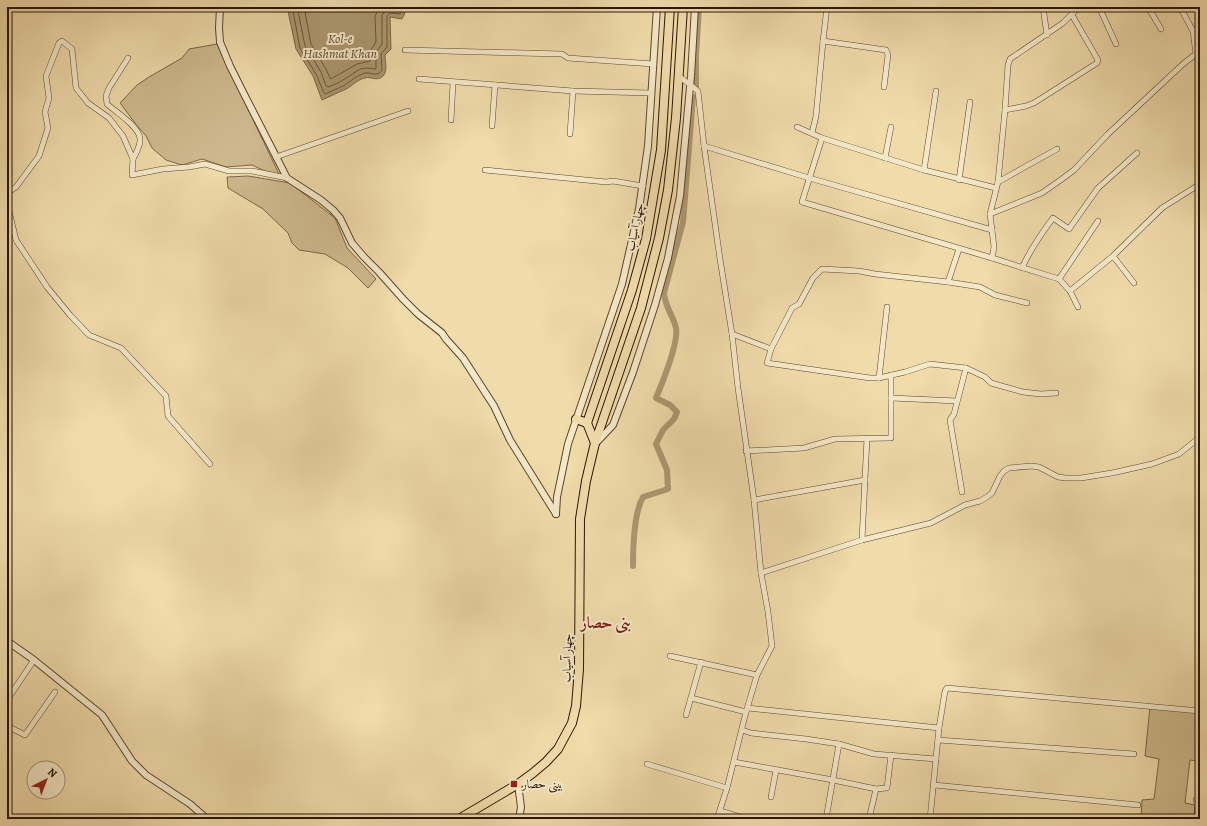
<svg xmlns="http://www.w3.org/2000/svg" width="1207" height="826" font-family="Alegreya,Amiri,serif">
<rect width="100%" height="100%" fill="#f0dbab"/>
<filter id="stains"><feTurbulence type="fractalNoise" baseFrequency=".005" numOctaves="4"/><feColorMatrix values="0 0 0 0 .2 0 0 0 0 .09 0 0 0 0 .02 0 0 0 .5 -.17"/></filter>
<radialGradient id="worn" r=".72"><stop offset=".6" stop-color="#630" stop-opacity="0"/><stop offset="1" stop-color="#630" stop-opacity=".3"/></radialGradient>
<!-- green -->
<g fill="#ceb98e" stroke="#7c6748">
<path d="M217 44 279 174 267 172 252 165 226 167 202 159 182 165 166 160 152 148 146 136 135 123 120 103 137 85 149 77 182 58 189 49Z"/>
<path d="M248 176 290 183 335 218 347 248 376 279 368 288 348 268 325 254 299 250 292 243 288 233 263 209 228 188 227 177Z"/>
<path d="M1150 707 1200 711V731L1196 761 1190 760 1185 803 1195 805 1194 819H1141L1142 800 1154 799 1159 759 1145 756Z"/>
</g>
<!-- water -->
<path fill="#ac9871" stroke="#786444" d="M289 7H406L404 15 402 19 390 17 391 49 385 55C385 61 388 71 383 76 377 82 371 76 365 78 358 79 352 86 346 89 338 93 330 96 322 100L313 76 296 49 288 11Z"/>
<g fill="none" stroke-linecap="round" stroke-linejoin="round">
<!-- shore -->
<g stroke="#6a5639" stroke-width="1">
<path d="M293 7V11L300 48 316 74 324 93 325 94C331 91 337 89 343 86 350 82 357 75 365 73 372 72 377 78 382 70L381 54 387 47V16L390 13 400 14 402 7"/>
<path d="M298 7V11L305 46 321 72 326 86 328 87 340 82 360 69 367 68 376 69V52L382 44V15L387 9 396 8 397 7"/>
<path d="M304 7 311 44 326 69 330 78 331 79 357 64 370 61 371 50 376 42 375 16 380 7"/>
</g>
<!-- canal -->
<g stroke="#ac9871" stroke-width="6">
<path d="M696 87V56L699 7"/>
<path d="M633 566C633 548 634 513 643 497L668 489 667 470 656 444 663 430 674 419 677 412 670 405 656 398C662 384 679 342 676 328 673 315 665 307 664 293L683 222 693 97"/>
</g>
<defs>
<g id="minor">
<path d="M1043 7 1047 35"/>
<path d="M1099 7 1116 44"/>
<path d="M1148 7 1161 29"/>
<path d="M1193 31 1200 28"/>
<path d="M823 41 827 7"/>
<path d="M405 50 562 54 568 58 653 64"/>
<path d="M128 58 109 88 106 96 107 104C116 112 138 126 140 138 141 146 136 153 133 159"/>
<path d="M680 77 698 91 704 146 720 259 732 334 738 388 754 500 761 573 768 612 772 646 757 675 746 712 727 788 717 819"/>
<path d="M419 79 573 91 651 93"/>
<path d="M1005 110 1026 106 1034 103 1097 63 1098 60 1072 15"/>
<path d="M451 120 453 83"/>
<path d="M492 126 495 85"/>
<path d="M797 127 822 138 924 170 996 188"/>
<path d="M812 133 816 116 823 41 886 50 888 55 884 87"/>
<path d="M570 134 573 91"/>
<path d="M822 138 802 202 992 258 1059 279 1070 291 1078 307"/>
<path d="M704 146 809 178 992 230"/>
<path d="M276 157 408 111"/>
<path d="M885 158 891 127"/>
<path d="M485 170 606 182 613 181 643 186"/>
<path d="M924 170 936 91"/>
<path d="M959 180 970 102"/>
<path d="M998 182 1057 149"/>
<path d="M7 193 16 187 39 156 48 128 45 112 49 98 46 76 59 43 62 41 72 49 76 88 88 103 109 118 123 136 133 159 132 175 163 169 189 167 205 164 229 171H252L287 178"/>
<path d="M7 193 8 207 16 240 47 287 70 315 89 335 121 348 166 396 168 416 210 464"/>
<path d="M990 214 1042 193 1062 179 1074 170 1108 134 1183 64 1196 54 1193 31 1180 7"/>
<path d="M1113 256 1134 283"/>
<path d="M992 258 994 247 990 214 998 182 1005 110 1008 65 1010 59 1063 23 1079 7"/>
<path d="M1022 268C1030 250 1041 234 1053 218L1069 229 1098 188 1137 153"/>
<path d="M1059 279 1098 221"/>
<path d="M948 282 959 249"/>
<path d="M1070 291 1113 256 1162 208 1200 184"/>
<path d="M1027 303 995 295 980 287 948 282 875 274 859 271 822 269 813 278 799 304 792 308 771 349 767 363 870 378H879L905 372 930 364 966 368 985 377 991 383 1023 392 1041 394 1056 393"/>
<path d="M732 334 771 349"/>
<path d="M879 378 887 307"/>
<path d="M891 398 957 401"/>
<path d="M746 451 804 448 835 439 891 438V375"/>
<path d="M962 492 950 420 954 414 966 368"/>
<path d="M754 500 865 480"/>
<path d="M862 540 867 438"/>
<path d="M761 573 862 540 931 523 965 505 980 501 987 497 992 493 1000 476 1004 471 1009 468 1031 466 1039 467 1058 477 1066 478H1081L1112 473 1152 464 1179 454 1200 437"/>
<path d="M670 656 757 675"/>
<path d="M691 698 746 712"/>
<path d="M7 700 34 660"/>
<path d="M748 708 939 728"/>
<path d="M686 715 701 662"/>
<path d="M7 727H9L25 735 55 692"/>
<path d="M742 730 751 733 806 739 839 744 874 754 936 759"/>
<path d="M938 740 1134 754"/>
<path d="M734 762 833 780 876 789 887 788 891 755"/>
<path d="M647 764 727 788"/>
<path d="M934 785 1138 805"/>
<path d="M771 797 776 770"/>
<path d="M1196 800H1200"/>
<path d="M720 811 747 819"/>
<path d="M826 819 839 744"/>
<path d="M869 819 876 789"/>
<path d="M930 819 939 728 945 691 947 688 1200 711"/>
</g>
<g id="tertiary">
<path d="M220 7 219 28 220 42 230 66 244 94 287 178 321 200 333 210 340 218 352 243 364 257 379 272 403 299 418 314 442 333 446 339 463 358 494 406 510 440 556 514"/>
<path d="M597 442 613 425 633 372 655 305 668 258 680 196 691 76 695 7"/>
<path d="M556 514 557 497 568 444 622 284 639 209 648 146 657 7"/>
<path d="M7 641 34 660 102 715 132 761 146 775 190 804 207 819"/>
<path d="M518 784 521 807 519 819"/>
</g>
<g id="trunk">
<path d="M576 419 587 423"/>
<path d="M595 443 587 423 632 290 646 239 661 150 670 7"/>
<path d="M459 819 518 784 533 773 546 762 558 749 572 723 576 706 579 669 580 519 586 481 595 443 641 308 659 238 668 190 676 118 683 7"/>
</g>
</defs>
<!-- minor casing -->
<use href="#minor" stroke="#5b462c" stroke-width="6"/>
<!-- tertiary casing -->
<use href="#tertiary" stroke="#5b462c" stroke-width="8"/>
<!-- trunk casing -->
<use href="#trunk" stroke="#291501" stroke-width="10"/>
<!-- minor -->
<use href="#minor" stroke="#f5e8c8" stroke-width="5"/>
<!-- tertiary -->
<use href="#tertiary" stroke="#f5e8c8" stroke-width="6"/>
<!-- trunk -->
<use href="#trunk" stroke="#f0dbab" stroke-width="8"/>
</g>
<!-- markers -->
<rect fill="#8f2418" stroke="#f5e8c8" stroke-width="1.5" x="510" y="780" width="8" height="8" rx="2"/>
<g text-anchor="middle" stroke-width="4" stroke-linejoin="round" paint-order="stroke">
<!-- street labels -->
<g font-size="12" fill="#291501" stroke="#f5e8c8">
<text transform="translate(635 227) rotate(-78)" y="4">چهار آسیاب</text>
<text transform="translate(567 658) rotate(-89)" y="4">چهار آسیاب</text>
</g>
<!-- poi labels -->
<g font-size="12" fill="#291501" stroke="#f5e8c8" text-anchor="start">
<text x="522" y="788">بینی حصار</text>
</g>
<!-- water labels -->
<g font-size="13" font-style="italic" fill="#5d492e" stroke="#f5e8c8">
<text x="340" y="43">Kol-e<tspan x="340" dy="15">Hashmat Khan</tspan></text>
</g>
<!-- district labels -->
<g font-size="16" font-weight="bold" fill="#7a1f14" stroke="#f5e8c8">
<text x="606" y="628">بنی حصار</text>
</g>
</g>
<!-- margin -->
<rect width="1207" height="826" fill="none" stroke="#f0dbab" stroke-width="24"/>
<rect x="8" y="8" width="1191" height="810" fill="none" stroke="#291501" stroke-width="2"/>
<rect x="12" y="12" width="1183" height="802" fill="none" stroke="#291501"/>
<!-- north arrow -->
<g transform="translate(46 780) rotate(42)"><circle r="19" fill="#f5e8c8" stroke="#a39478"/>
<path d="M0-3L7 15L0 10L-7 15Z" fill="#8f2418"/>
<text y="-6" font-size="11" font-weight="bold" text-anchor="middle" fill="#291501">N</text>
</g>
<rect width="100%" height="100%" filter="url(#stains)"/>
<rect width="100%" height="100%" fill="url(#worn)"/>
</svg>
